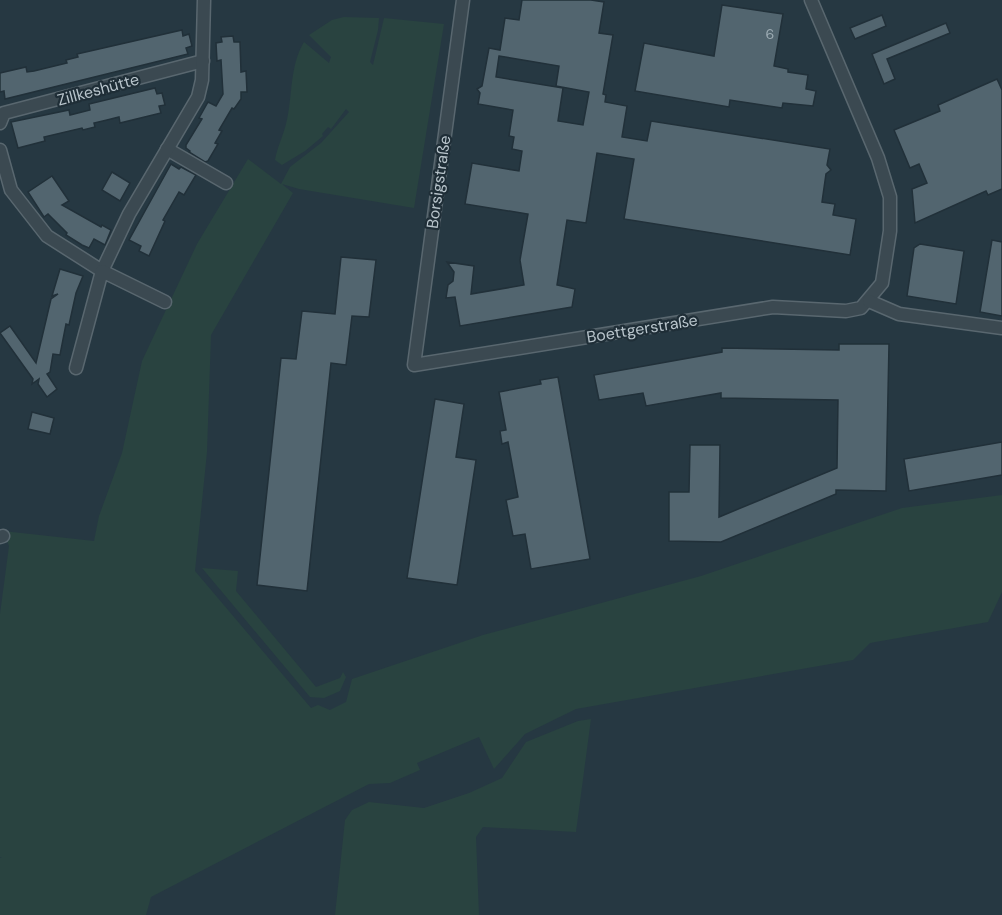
<svg xmlns="http://www.w3.org/2000/svg" width="1002" height="915" font-family="'DM Sans',sans-serif">
<rect width="100%" height="100%" fill="#263842"/>
<!-- green -->
<g fill="#294340">
<path d="M344 17 379 18 378 30 370 62 373 65 384 18 444 24 414 208 299 189 282 184 293 193 211 335 207 452 195 571 311 708 318 705 330 710 346 702 352 679 483 635 701 576 902 508 1002 495V592L988 622 870 643 853 660 576 709 525 734 494 769 479 737 417 763 420 770 390 783 369 784 151 897 146 915H0V858L2 857H0V614L9 546 3 531 94 541 99 516 122 453 142 361 197 244 248 159 281 184 290 167 321 143 349 112 346 109 331 129 328 127 322 134 323 136 305 151 282 165 275 160C277 148 283 136 286 124 293 97 289 67 304 42L329 63 331 57 309 35 332 20Z"/>
<path d="M202 568 238 571 236 591 316 687 340 678 343 672 346 677 340 691 324 698 310 697Z"/>
<path d="M591 719 576 832 483 827 476 837 479 915H335L345 820 352 810 369 802 424 808 469 793 502 778 526 742 578 721Z"/>
</g>
<!-- building -->
<g fill="#52656f" stroke="#213039" stroke-width="1.5" fill-rule="evenodd">
<path d="M522 0H591L604 2 599 33 613 35 603 94 606 95 605 102 627 106 622 137 647 141 651 121 830 149 827 165 831 170 826 174 822 202 835 204 833 215 856 219 850 255 624 219 634 159 597 153 586 223 567 220 557 285 575 289 572 307 460 326 455 297 446 298 448 285 453 281 454 272 447 262 474 266 471 294 524 285 520 260 528 214 465 204 472 163 519 171 522 151 512 149 514 137 509 136 513 110 478 104 480 93 477 89 482 86 489 48 500 50 505 18 519 20ZM499 56 559 66 556 86 589 92 583 125 558 121 563 88 496 77Z"/>
<path d="M722 5 783 14 774 66 788 69V72L808 75 806 89 816 91 813 106 783 103 782 108 730 100 729 107 635 91 644 43 714 56Z"/>
<path d="M882 15 886 26 855 39 850 28Z"/>
<path d="M946 23 950 33 887 59 895 79 884 84 872 54Z"/>
<path d="M182 30 183 36 189 34 192 46 186 48 188 54 5 99 4 91 0 92V73L26 67 27 72 34 71 67 63 66 60 78 57 77 54Z"/>
<path d="M233 36 234 42H240L241 72 246 71 247 92H241V99L234 109 232 108 219 130 222 131 215 143 218 144 208 161 205 162 189 152 190 151 186 148V145L202 119 199 118 208 102 216 106 223 94 221 60 217 61 216 43 222 42 221 37Z"/>
<path d="M997 79 1002 90V189L988 195 986 191 915 223 912 189 927 183 919 164 910 168 894 130 940 111 938 105Z"/>
<path d="M155 88 157 94 162 93 165 105 159 106 161 113 120 123 119 117 107 120 94 123 95 127 83 130 82 128 44 137 45 141 18 148 11 122 69 110 70 115 90 110 89 104Z"/>
<path d="M171 164 179 169 181 167 196 175 184 195 179 192 163 220 165 221 149 256 139 251 141 246 129 240Z"/>
<path d="M112 172 130 183 120 201 102 190Z"/>
<path d="M52 176 69 201 62 205 101 227 102 225 111 230 105 245 94 239 89 248 82 245 66 235 67 233 48 214 44 217 28 192Z"/>
<path d="M992 240 1002 242V316L980 312Z"/>
<path d="M920 244 964 251 956 304 907 296 914 248Z"/>
<path d="M341 257 376 260 369 317 352 316 346 365 331 363 307 591 257 585 281 358 296 359 302 311 335 314Z"/>
<path d="M60 269 83 276 76 293 69 325 66 324 60 355 53 354 50 372 47 374 57 389 47 397 38 384 39 379 32 384 33 379 0 333 10 326 36 363 51 299 58 294 52 296Z"/>
<path d="M839 344H889L886 491 836 490V494L721 542 669 541V492H689L690 445H720L719 517 837 468 838 400 721 398V393L646 406 643 393 599 400 594 375 722 352V348L839 350Z"/>
<path d="M558 377 590 559 531 569 525 534 513 536 506 500 518 497 508 442 502 444 500 431 506 430 499 392 541 384 540 380Z"/>
<path d="M435 399 464 404 456 457 476 460 457 585 407 578Z"/>
<path d="M32 412 54 418 50 434 28 429Z"/>
<path d="M1002 442V475L909 491 904 459Z"/>
</g>
<g fill="none" stroke-linecap="round" stroke-linejoin="round">
<defs>
<g id="street">
<path d="M463 0 414 365 773 307 846 311 861 308 882 283 890 231V197L878 158 811 0"/>
<path d="M0 123 4 113 203 61"/>
<path d="M167 149 226 183"/>
<path d="M0 150 11 190 47 236 102 271 129 214 198 97 202 80 204 0"/>
<path d="M869 301 899 314 1002 328"/>
<path d="M76 368 102 271 165 302"/>
<path d="M0 537 3 536"/>
</g>
</defs>
<!-- street casing -->
<use href="#street" stroke="#59676f" stroke-width="15"/>
<!-- street -->
<use href="#street" stroke="#3b4951" stroke-width="12"/>
</g>
<g text-anchor="middle" stroke-width="4.5" stroke-linejoin="round" paint-order="stroke">
<!-- number labels -->
<g font-size="14" fill="#9eacb4">
<text x="770" y="39">6</text>
</g>
<!-- street labels -->
<g font-size="16" fill="#b8c4cb" stroke="#1f2e37">
<text transform="translate(98 89) rotate(-15)" y="6">Zillkeshütte</text>
<text transform="translate(438 182) rotate(-82)" y="6">Borsigstraße</text>
<text transform="translate(642 328) rotate(-9)" y="6">Boettgerstraße</text>
</g>
</g>
</svg>
